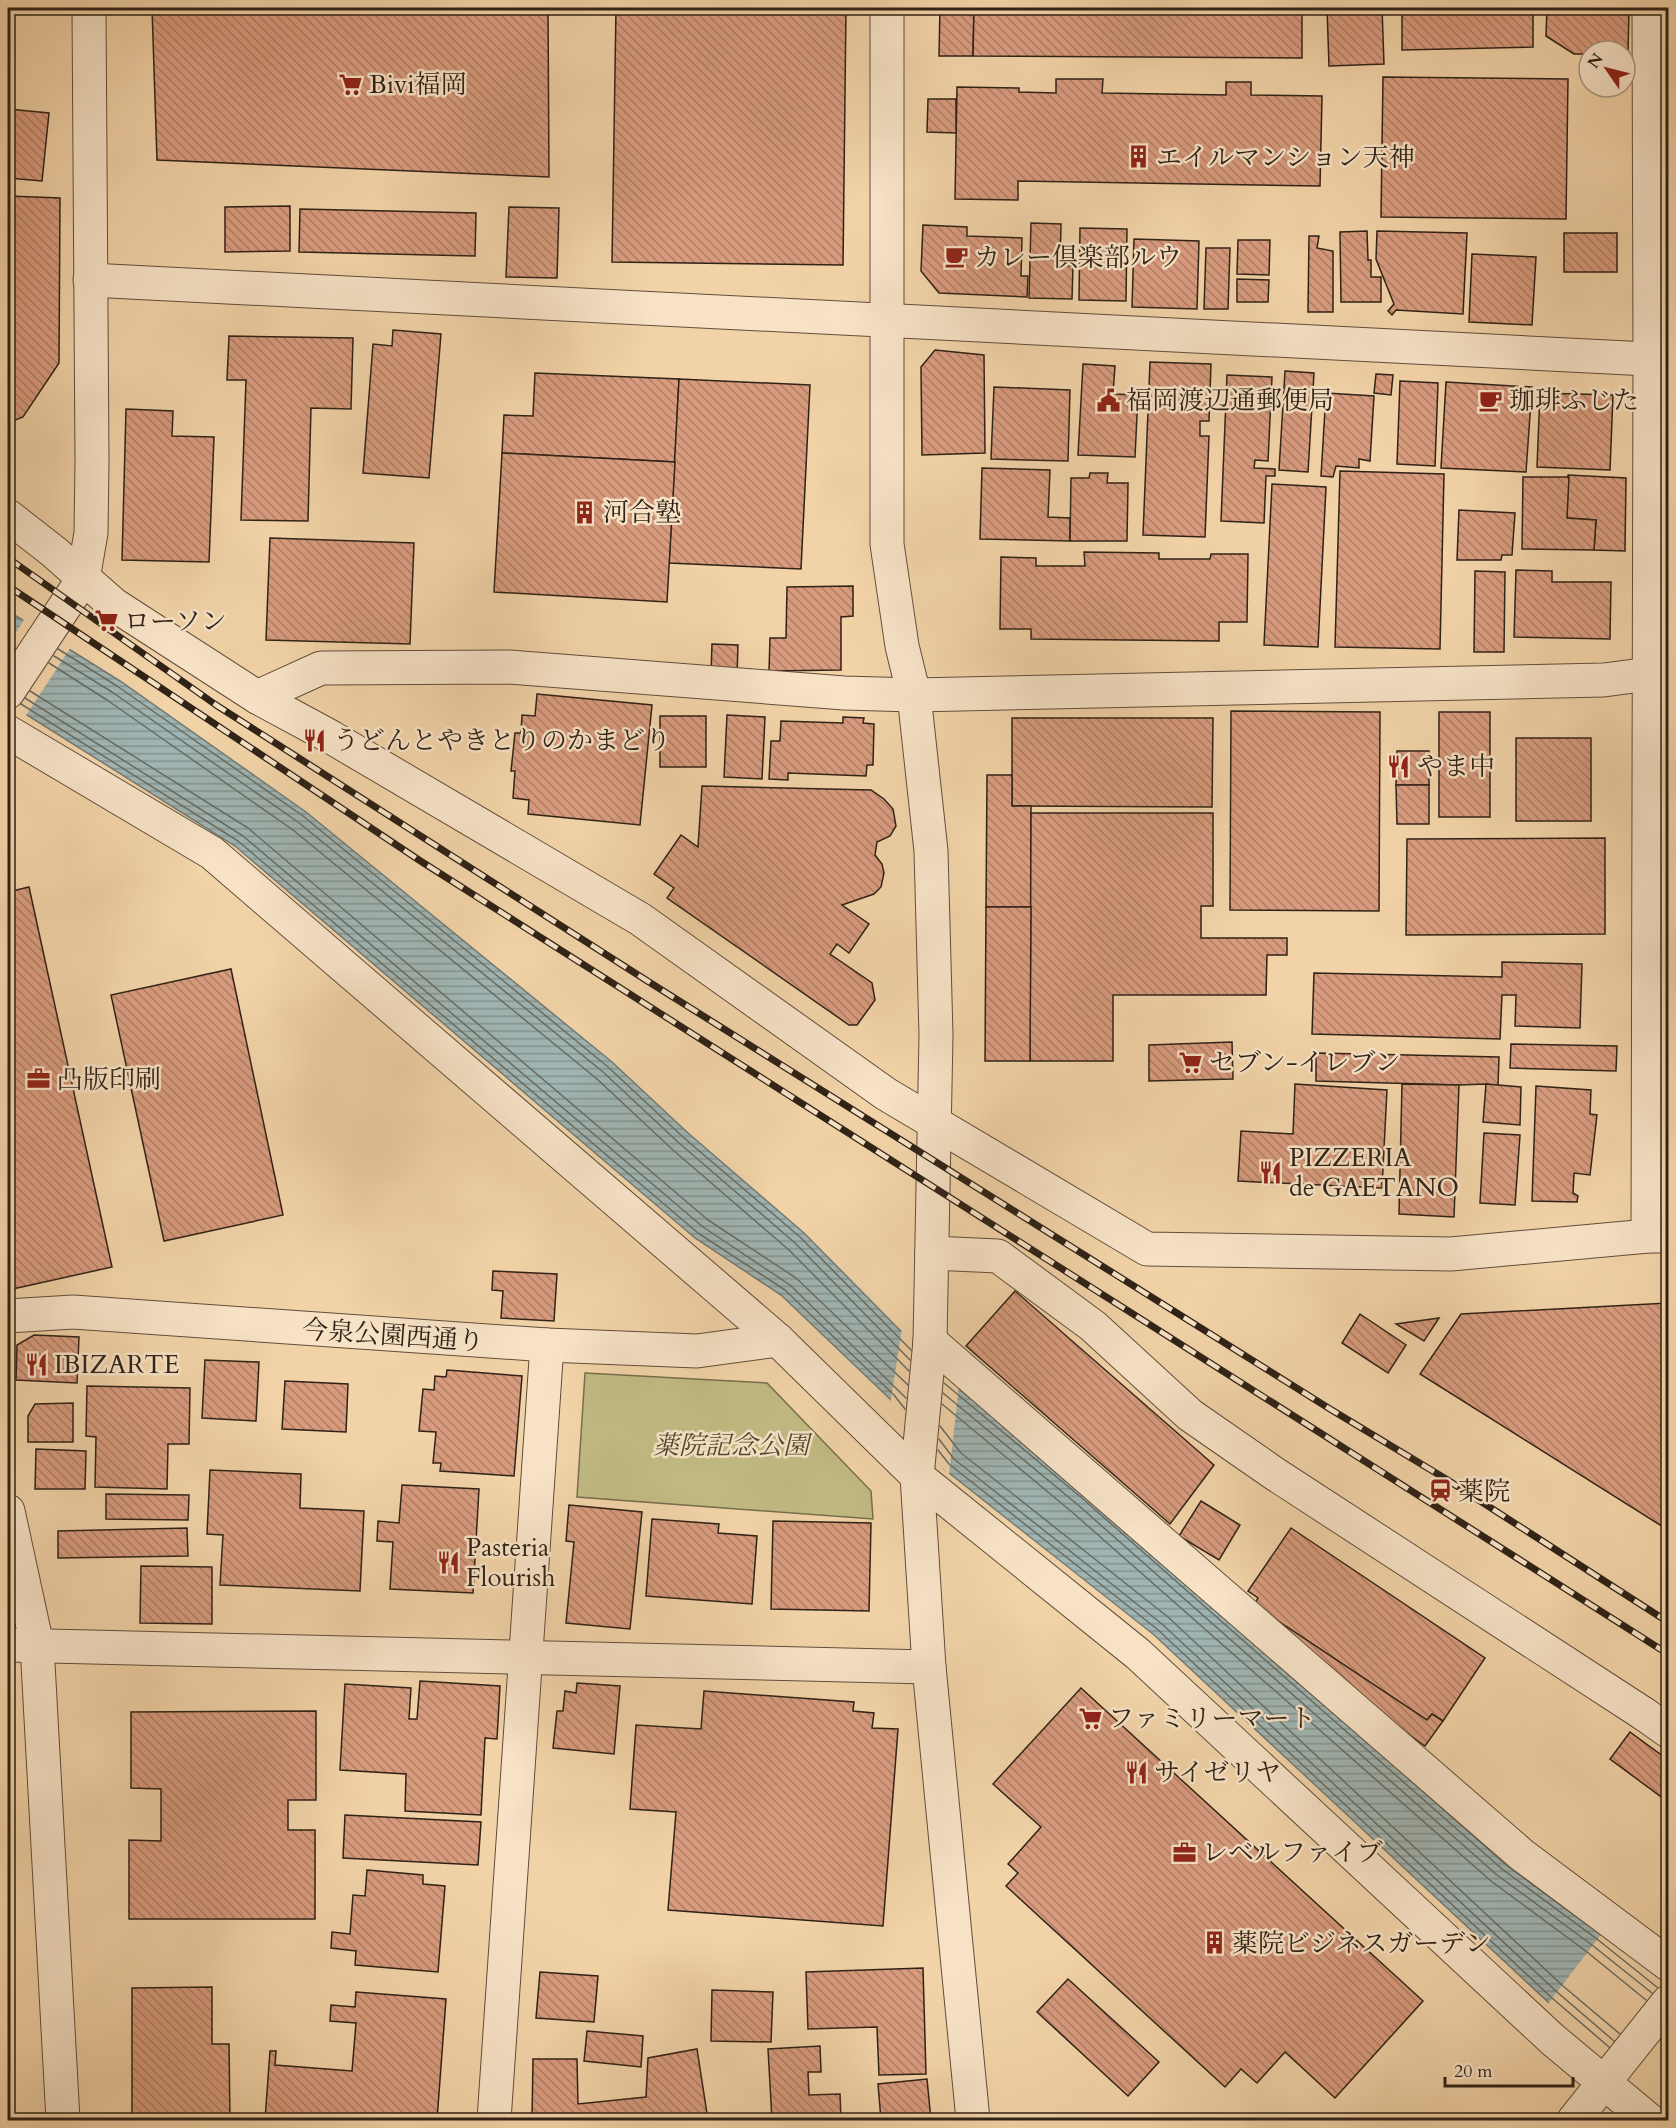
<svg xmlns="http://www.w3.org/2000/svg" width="1676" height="2128" font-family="Cardo,'Noto Serif JP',serif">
<defs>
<pattern id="water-rules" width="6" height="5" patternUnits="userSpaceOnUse" patternTransform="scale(1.5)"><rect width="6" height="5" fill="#a0b5b3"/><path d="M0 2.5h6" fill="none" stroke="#839391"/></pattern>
<pattern id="building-back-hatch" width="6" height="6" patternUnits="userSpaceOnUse" patternTransform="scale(1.5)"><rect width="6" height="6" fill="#d89b7e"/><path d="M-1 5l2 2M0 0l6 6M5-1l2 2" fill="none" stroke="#b07e66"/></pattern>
</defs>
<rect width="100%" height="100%" fill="#f2d3a8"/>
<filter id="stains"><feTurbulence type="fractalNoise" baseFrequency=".00333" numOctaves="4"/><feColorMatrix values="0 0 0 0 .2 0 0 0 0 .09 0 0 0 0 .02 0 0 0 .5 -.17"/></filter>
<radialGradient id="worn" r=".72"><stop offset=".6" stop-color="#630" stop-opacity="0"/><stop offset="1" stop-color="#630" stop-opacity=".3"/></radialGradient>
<!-- green -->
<path fill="#c1ba83" stroke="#786e4c" stroke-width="1.5" d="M585 1373 767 1383 871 1491 873 1519 577 1497Z"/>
<!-- water -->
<path fill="url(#water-rules)" stroke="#737a74" stroke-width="1.5" d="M8 611 120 681 306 812 612 1062 688 1133 804 1233 952 1383 1087 1494 1506 1865 1600 1934 1668 1989V2105L1548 2002 1153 1634 944 1469 890 1399 781 1295 695 1238 235 846 8 703Z"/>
<!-- pier -->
<g fill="#f2d3a8">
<path d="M25 618 71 647 25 717 8 706V645Z"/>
<path d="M902 1328 959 1385 949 1475 930 1455 890 1405Z"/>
<path d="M1603 1932 1668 1985V2107L1547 2005Z"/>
</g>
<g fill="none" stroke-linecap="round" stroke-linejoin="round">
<!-- shore -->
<g stroke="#686c64" stroke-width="1.5">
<path d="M58 649 117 686 303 816 608 1067 684 1138 800 1237 911 1350"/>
<path d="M54 656 112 692 298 822 603 1072 679 1143 795 1243 910 1360"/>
<path d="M49 663 107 700 293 830 597 1079 673 1150 789 1250 909 1371"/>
<path d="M30 691 248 828 708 1220 796 1278 908 1385"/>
<path d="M25 698 243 836 703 1227 790 1285 906 1398"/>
<path d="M21 704 238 841 698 1233 785 1290 894 1395 905 1409"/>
<path d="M944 1383 1083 1499 1502 1869 1597 1939 1658 1988"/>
<path d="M943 1393 1078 1505 1497 1875 1592 1945 1652 1993"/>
<path d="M942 1404 1072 1512 1491 1881 1587 1952 1646 2000"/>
<path d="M940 1426 961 1453 1168 1617 1563 1986 1620 2034"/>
<path d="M939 1439 954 1459 1162 1624 1557 1992 1614 2041"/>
<path d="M938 1450 949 1464 1157 1629 1552 1998 1609 2047"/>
</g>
</g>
<!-- building -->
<g fill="url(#building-back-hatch)" stroke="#2f2216" stroke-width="1.5">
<path d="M152 8H548L549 177 157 160Z"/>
<path d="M616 8H846L843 265 612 262Z"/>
<path d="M940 8H974L973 56H939Z"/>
<path d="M974 8H1302V58L973 56Z"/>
<path d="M1327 8H1382L1384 64 1329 66Z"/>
<path d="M1402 8H1533V47L1402 50Z"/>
<path d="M1547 8H1629L1628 55H1625V51H1589V54H1574L1546 36Z"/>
<path d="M1383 77 1568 79 1566 219 1381 217Z"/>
<path d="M1056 79H1103L1102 93 1226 95V82H1251V95L1322 96 1320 186 1018 181V200L955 199 957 87 1019 88V92L1056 93Z"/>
<path d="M928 99H956V133L927 132Z"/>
<path d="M8 109 49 113 42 181 8 178Z"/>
<path d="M8 196 60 198 59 363 23 417 8 423Z"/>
<path d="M290 206V251L225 252V207Z"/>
<path d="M509 207 559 208 557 278 506 277Z"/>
<path d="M300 209 476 213 475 256 299 252Z"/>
<path d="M1031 223 1061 224 1060 265 1073 266 1072 299 1029 298Z"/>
<path d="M923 225 967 227V236L1022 238 1021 276H1028L1027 297 939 293 921 271Z"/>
<path d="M1080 228 1127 229 1126 301 1079 300Z"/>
<path d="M1367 231 1368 260H1371V277H1381V302H1341L1340 232Z"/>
<path d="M1377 231 1467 233 1463 314 1396 310 1392 315 1388 311 1394 304 1376 259Z"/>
<rect x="1564" y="233" width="53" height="39"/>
<path d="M1309 236H1319L1317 248 1333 251V312H1308Z"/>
<path d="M1134 239 1199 241 1197 309 1132 307Z"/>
<path d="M1238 240H1270L1269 275 1237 274Z"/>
<path d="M1206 248H1230L1228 309H1204Z"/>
<path d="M1472 254 1536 257 1532 325 1469 322Z"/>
<path d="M1237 279 1269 280 1268 302H1237Z"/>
<path d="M393 330 441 334 429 478 363 473 373 344 392 346Z"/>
<path d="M229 336 353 338 351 409 311 408 308 521 241 520 246 380H227Z"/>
<path d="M935 350 984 355 985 453 922 455 921 367Z"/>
<path d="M1150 362 1211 364 1209 421H1200V436H1209L1205 537 1143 535Z"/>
<path d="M1083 364 1115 366 1113 394 1138 395 1135 457 1078 455Z"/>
<path d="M1285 371 1314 373 1308 472 1279 470Z"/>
<path d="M535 373 679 379 675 462 502 453 504 415 533 416Z"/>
<path d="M1376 374 1393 375 1391 395 1374 393Z"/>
<path d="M1227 375 1272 377 1268 461 1255 460 1254 468 1275 469V476H1266L1264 523 1221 521Z"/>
<path d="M679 379 810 385 801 569 669 563Z"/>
<path d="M1400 381 1438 383 1435 466 1397 464Z"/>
<path d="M1446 382 1532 387 1526 472 1441 468Z"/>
<path d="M994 387 1070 390 1068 461 991 459Z"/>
<path d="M1326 393 1374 396 1370 461 1359 459V468L1336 466 1333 477 1321 476Z"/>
<path d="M1540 393 1613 395 1610 470 1537 467Z"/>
<path d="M126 409 173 411 172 436 214 437 209 562 122 560Z"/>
<path d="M502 453 675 462 667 602 494 592Z"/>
<path d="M982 468 1050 470 1048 517 1070 518V541L980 539Z"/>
<path d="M1340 471 1444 474 1440 649 1335 647Z"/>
<path d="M1090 473H1108L1107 483H1128L1127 541H1070L1071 478H1089Z"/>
<path d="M1568 475 1626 478 1625 551 1594 550 1596 520 1567 518Z"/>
<path d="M1523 477H1569L1567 518 1596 520 1594 550 1522 549Z"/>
<path d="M1272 484 1326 487 1318 647 1264 645Z"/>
<path d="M1459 510 1515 513 1512 555H1502L1501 560H1457Z"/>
<path d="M270 538 414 543 410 644 266 640Z"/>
<path d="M1084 552 1159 553V559H1210L1211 554H1248L1247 622H1219V641L1031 639V629H1000L1001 557 1036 558V566H1085Z"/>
<path d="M1516 570 1552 571V582H1611L1610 639 1514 637Z"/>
<path d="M1475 571 1505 572 1504 652H1474Z"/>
<path d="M853 586V616L841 617V670L769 671 770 638H786L787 587Z"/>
<path d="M712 644 738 645 737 676 711 674Z"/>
<path d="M537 694 652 705 640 825 528 814 529 800 513 798 515 771H511L515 733H521L522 715 535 716Z"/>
<path d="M1231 711 1380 712 1379 911 1230 910Z"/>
<rect x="1439" y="712" width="51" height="105"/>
<path d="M727 715 765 717 762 779 724 777Z"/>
<rect x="660" y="716" width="46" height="51"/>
<path d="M843 717 864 718 863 723 874 724 873 765H867L866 776 788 773V780L769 779 771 741H780L781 721 843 723Z"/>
<path d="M1012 718H1213L1212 807 1012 806Z"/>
<rect x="1516" y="738" width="75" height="83"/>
<path d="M1397 751H1429V785H1396Z"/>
<path d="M987 775H1012V806H1031V907H986Z"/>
<path d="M1396 785H1429V824H1397Z"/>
<path d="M702 786 871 790 884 799 893 809 896 826 890 836 877 842 875 855 882 864 884 873 881 887 874 894 842 905 869 924 849 953 837 944 830 954 872 983 875 1000 857 1025H849L667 898 674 888 654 874 681 835 698 847Z"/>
<path d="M1031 813H1213V906H1201V938H1287V955H1267L1266 995H1113V1061H1030Z"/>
<path d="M1605 838V934L1406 935 1407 839Z"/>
<path d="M29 887 112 1267 8 1290V892Z"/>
<path d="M986 907H1031L1030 1061H985Z"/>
<path d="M1502 962 1582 964 1580 1028 1515 1026 1516 995H1502L1500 1039 1312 1034 1314 973 1502 977Z"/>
<path d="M231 969 283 1215 164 1241 111 995Z"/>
<path d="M1232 1042 1233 1079 1149 1081V1045Z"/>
<path d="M1511 1044 1617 1046 1616 1071 1510 1068Z"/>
<path d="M1316 1053 1499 1057 1498 1086 1486 1084 1459 1085 1316 1081Z"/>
<path d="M1295 1084 1387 1090 1382 1188 1238 1181 1241 1131 1293 1134Z"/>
<path d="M1402 1084 1459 1085 1454 1217 1399 1214Z"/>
<path d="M1486 1084 1521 1087 1520 1125 1483 1122Z"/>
<path d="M1536 1086 1591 1090 1590 1114 1597 1115 1590 1175 1574 1173 1573 1193 1578 1196 1577 1202 1532 1201Z"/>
<path d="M1484 1133 1520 1135 1515 1205 1480 1203Z"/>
<path d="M493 1271 557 1274 554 1321 501 1318 503 1291 492 1290Z"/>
<path d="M1015 1291 1214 1465 1170 1524 966 1346Z"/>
<path d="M1668 1303V1530L1420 1374 1461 1314Z"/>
<path d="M1360 1314 1406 1345 1388 1373 1342 1343Z"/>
<path d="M1439 1318 1424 1341 1396 1324Z"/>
<path d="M34 1335 79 1337 77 1383 16 1380 17 1345Z"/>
<path d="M205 1360 259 1362 256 1421 202 1418Z"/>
<path d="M447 1370 522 1376 514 1476 440 1471 441 1463H433L436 1432 419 1431 423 1389 434 1390 435 1376 446 1377Z"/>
<path d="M285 1381 348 1384 346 1432 282 1429Z"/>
<path d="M87 1386 190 1388 189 1444H168L167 1489 95 1487 96 1437 86 1436Z"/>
<path d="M73 1403V1442H28V1416L35 1404Z"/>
<path d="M36 1449 86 1451 85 1489H35Z"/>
<path d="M210 1470 301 1474 300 1508 364 1511 360 1591 220 1585 223 1535 207 1534Z"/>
<path d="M402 1485 479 1489 473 1593 390 1589 393 1542 377 1541 378 1521 399 1523Z"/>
<path d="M106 1494 189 1495 188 1520 106 1519Z"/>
<path d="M1201 1501 1240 1525 1219 1560 1179 1536Z"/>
<path d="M569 1505 642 1512 630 1629 566 1623 574 1542 566 1541Z"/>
<path d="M652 1519 719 1524 718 1533 757 1536 752 1604 646 1596Z"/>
<path d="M773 1521 871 1523 869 1611 771 1609Z"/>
<path d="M187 1528 188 1556 58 1558V1531Z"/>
<path d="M1291 1528 1485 1658 1443 1721 1432 1714 1427 1720 1254 1605 1258 1598 1248 1591Z"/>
<path d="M141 1566 212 1567V1624L140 1623Z"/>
<path d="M1287 1627 1427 1720 1432 1714 1443 1721 1425 1746 1277 1641Z"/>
<path d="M420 1681 500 1686 497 1739 485 1738 481 1815 405 1811 406 1774 340 1770 345 1684 411 1688 409 1719H417Z"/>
<path d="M577 1683 620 1686 614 1754 553 1748 557 1711H563L565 1691 576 1693Z"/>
<path d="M1081 1688 1423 2001 1335 2098 1285 2052 1257 2083 1241 2069 1225 2087 1006 1886 1018 1873 1008 1864 1041 1827 993 1784Z"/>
<path d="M704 1691 854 1702 853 1711 874 1713 872 1728 898 1729 883 1926 668 1910 676 1812 630 1809 636 1725 701 1729Z"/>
<path d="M316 1711V1800H288V1830H315V1919H129V1840L161 1841V1789L131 1788V1712Z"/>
<path d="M1630 1732 1668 1760V1802L1610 1759Z"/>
<path d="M8 1734H9L10 1840H8Z"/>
<path d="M345 1815 481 1822 478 1865 343 1858Z"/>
<path d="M367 1870 423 1875V1884L445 1886 438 1972 355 1965 356 1951 331 1948 332 1932 350 1934 353 1895 365 1896Z"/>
<path d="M923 1968 926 2074 879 2075 877 2027 808 2029 806 1972Z"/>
<path d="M540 1972 598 1976 594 2022 536 2018Z"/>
<path d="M1068 1979 1159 2062 1128 2096 1037 2012Z"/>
<path d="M212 1987V2044H229L230 2120H132V1988Z"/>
<path d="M712 1990 773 1992 771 2042 711 2041Z"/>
<path d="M356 1992 446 1999 437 2120H265L270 2051H276L275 2065 352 2071 356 2023 330 2021 331 2005 355 2007Z"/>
<path d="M587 2031 643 2036 641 2067 584 2061Z"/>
<path d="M820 2046 821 2072H808L809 2095 840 2094 841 2120H772L768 2049Z"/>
<path d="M697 2049 708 2120H532L533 2059H577L578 2104 646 2097 648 2058Z"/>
<path d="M927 2079 931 2120H881L878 2084Z"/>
</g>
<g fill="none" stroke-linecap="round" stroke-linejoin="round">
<defs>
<path id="pedestrian" d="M1644 1714 1668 1731"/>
<g id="minor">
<path d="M90 280 1668 360"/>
<path d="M8 516 54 552 113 604 257 697 331 737 640 919 886 1094 1147 1249 1451 1254 1648 1236H1668"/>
<path d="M8 692 83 579 91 533 92 462 89 8"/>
<path d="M257 697 321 668 509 667 844 693 914 695 1604 680 1649 674 1668 673"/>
<path d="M1648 1236 1650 359 1649 8"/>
<path d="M932 1253 998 1256 1093 1326 1190 1415 1275 1474 1644 1714"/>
<path d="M8 1316 73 1312 547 1345 697 1351 778 1340"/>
<path d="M930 1341 1522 1855 1668 1964"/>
<path d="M930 1341 917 1476 929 1667 973 2120"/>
<path d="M8 1511 37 1645 63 2120"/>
<path d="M8 1645 929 1667"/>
<path d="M494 2120 547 1345"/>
</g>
<g id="tertiary">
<path d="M887 8V544L902 646 914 695 931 851 936 1035 930 1341"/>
<path d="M8 732 212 853 778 1340 917 1476 1138 1654 1552 2039 1649 2120"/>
<path d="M1574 2120 1668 2002"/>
</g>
</defs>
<!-- pedestrian casing -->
<use href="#pedestrian" stroke="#604e3a" stroke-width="35"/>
<!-- minor casing -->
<use href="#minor" stroke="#604e3a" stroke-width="35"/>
<!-- tertiary casing -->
<use href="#tertiary" stroke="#604e3a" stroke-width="35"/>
<!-- pedestrian -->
<use href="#pedestrian" stroke="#f7e2c6" stroke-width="33"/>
<!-- minor -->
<use href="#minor" stroke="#f7e2c6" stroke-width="33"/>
<!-- tertiary -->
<use href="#tertiary" stroke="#f7e2c6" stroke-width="33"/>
<defs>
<g id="rail">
<path d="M8 558 216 705 649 982 1330 1409 1446 1479 1668 1622"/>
<path d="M8 586 422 862 1668 1654"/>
</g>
</defs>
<!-- rail casing -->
<use href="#rail" stroke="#2f2216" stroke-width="7"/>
<!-- rail -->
<use href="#rail" stroke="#f7e2c6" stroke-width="4.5" stroke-dasharray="14" stroke-linecap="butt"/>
</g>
<!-- icons -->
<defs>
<symbol id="supermarket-bare" viewBox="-9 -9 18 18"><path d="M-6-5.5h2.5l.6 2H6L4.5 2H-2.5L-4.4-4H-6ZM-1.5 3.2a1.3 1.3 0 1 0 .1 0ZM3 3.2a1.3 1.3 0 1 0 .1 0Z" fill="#8f2418" stroke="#f7e2c6" stroke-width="2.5" paint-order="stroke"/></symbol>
<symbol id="building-bare" viewBox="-9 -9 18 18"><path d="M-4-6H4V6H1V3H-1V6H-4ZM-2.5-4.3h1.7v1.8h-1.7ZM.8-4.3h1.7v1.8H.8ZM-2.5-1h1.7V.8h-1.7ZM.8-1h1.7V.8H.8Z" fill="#8f2418" stroke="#f7e2c6" stroke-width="2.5" paint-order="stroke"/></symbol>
<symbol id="cafe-bare" viewBox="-9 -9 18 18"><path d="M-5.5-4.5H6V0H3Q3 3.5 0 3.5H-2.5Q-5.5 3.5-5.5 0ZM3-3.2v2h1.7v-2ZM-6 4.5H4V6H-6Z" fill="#8f2418" stroke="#f7e2c6" stroke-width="2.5" paint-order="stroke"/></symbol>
<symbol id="civic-bare" viewBox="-9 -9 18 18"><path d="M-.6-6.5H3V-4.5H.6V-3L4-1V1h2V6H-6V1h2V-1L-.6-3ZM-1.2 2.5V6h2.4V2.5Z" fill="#8f2418" stroke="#f7e2c6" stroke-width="2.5" paint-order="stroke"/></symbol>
<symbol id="restaurant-bare" viewBox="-9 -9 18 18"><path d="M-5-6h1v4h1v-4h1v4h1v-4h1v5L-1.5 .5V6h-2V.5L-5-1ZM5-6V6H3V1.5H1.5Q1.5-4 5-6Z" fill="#8f2418" stroke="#f7e2c6" stroke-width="2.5" paint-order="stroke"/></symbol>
<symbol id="office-bare" viewBox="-9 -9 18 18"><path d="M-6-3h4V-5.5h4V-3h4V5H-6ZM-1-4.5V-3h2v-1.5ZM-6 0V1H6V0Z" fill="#8f2418" stroke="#f7e2c6" stroke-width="2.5" paint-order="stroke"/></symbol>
<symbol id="station-bare" viewBox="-9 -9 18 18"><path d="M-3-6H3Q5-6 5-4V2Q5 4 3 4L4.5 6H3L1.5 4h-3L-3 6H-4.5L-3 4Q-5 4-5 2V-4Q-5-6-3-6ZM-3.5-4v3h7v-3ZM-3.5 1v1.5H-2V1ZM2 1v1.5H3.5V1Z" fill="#8f2418" stroke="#f7e2c6" stroke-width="2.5" paint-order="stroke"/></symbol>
</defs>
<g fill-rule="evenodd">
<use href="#supermarket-bare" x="334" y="68" width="33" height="33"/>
<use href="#building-bare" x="1122" y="140" width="33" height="33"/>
<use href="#cafe-bare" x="940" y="240" width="33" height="33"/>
<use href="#civic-bare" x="1092" y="384" width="33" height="33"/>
<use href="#cafe-bare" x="1474" y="384" width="33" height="33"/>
<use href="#building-bare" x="568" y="496" width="33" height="33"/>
<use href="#supermarket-bare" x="90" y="604" width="33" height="33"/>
<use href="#restaurant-bare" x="298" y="724" width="33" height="33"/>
<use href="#restaurant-bare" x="1382" y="750" width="33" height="33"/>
<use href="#supermarket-bare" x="1174" y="1046" width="33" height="33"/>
<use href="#office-bare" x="22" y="1062" width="33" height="33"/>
<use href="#restaurant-bare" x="1254" y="1156" width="33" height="33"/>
<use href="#restaurant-bare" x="20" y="1348" width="33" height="33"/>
<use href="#station-bare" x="1424" y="1474" width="33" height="33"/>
<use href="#restaurant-bare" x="432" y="1546" width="33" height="33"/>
<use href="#supermarket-bare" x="1074" y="1702" width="33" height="33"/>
<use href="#restaurant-bare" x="1120" y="1756" width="33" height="33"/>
<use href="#office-bare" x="1168" y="1836" width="33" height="33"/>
<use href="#building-bare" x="1198" y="1926" width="33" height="33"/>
</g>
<g text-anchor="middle" stroke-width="5" stroke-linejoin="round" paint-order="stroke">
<!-- poi labels -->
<g font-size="26" fill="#2f2216" stroke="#f7e2c6" text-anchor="start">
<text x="369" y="93">Bivi福岡</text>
<text x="1156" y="166">エイルマンション天神</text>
<text x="974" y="266">カレー倶楽部ルウ</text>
<text x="1126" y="409">福岡渡辺通郵便局</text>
<text x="1509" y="409">珈琲ふじた</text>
<text x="603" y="521">河合塾</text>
<text x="124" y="630">ローソン</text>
<text x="333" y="749">うどんとやきとりのかまどり</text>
<text x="1417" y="775">やま中</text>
<text x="1209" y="1071">セブン-イレブン</text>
<text x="57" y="1088">凸版印刷</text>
<text x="1289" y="1166">PIZZERIA<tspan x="1289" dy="30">de GAETANO</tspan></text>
<text x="54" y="1373">IBIZARTE</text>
<text x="1458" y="1500">薬院</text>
<text x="466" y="1556">Pasteria<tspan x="466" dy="30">Flourish</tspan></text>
<text x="1108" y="1727">ファミリーマート</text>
<text x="1154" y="1781">サイゼリヤ</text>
<text x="1202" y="1861">レベルファイブ</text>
<text x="1232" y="1952">薬院ビジネスガーデン</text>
</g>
<!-- street labels -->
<g font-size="26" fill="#2f2216" stroke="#f7e2c6">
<text transform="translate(393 1335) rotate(4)" y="9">今泉公園西通り</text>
</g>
<!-- park labels -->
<g font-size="26" font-style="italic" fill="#544831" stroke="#f7e2c6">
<text x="731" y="1454">薬院記念公園</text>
</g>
</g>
<!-- margin -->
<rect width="1676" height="2128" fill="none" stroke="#f2d3a8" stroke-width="30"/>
<rect x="9" y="9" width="1658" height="2110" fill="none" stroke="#2f2216" stroke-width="3"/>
<rect x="15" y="15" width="1646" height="2098" fill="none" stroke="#2f2216" stroke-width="1.5"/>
<!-- north arrow -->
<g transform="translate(1607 69) rotate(305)"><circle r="28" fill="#f7e2c6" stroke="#a79580" stroke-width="1.5"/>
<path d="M0-4.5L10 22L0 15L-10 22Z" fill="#8f2418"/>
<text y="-9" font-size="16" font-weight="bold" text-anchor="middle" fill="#2f2216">N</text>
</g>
<!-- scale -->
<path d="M1445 2077v9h128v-9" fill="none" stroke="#2f2216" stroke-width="3"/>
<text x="1454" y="2077" font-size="18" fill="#2f2216" stroke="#f7e2c6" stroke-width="4.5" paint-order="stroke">20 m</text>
<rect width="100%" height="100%" filter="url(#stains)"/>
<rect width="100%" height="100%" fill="url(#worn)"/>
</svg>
